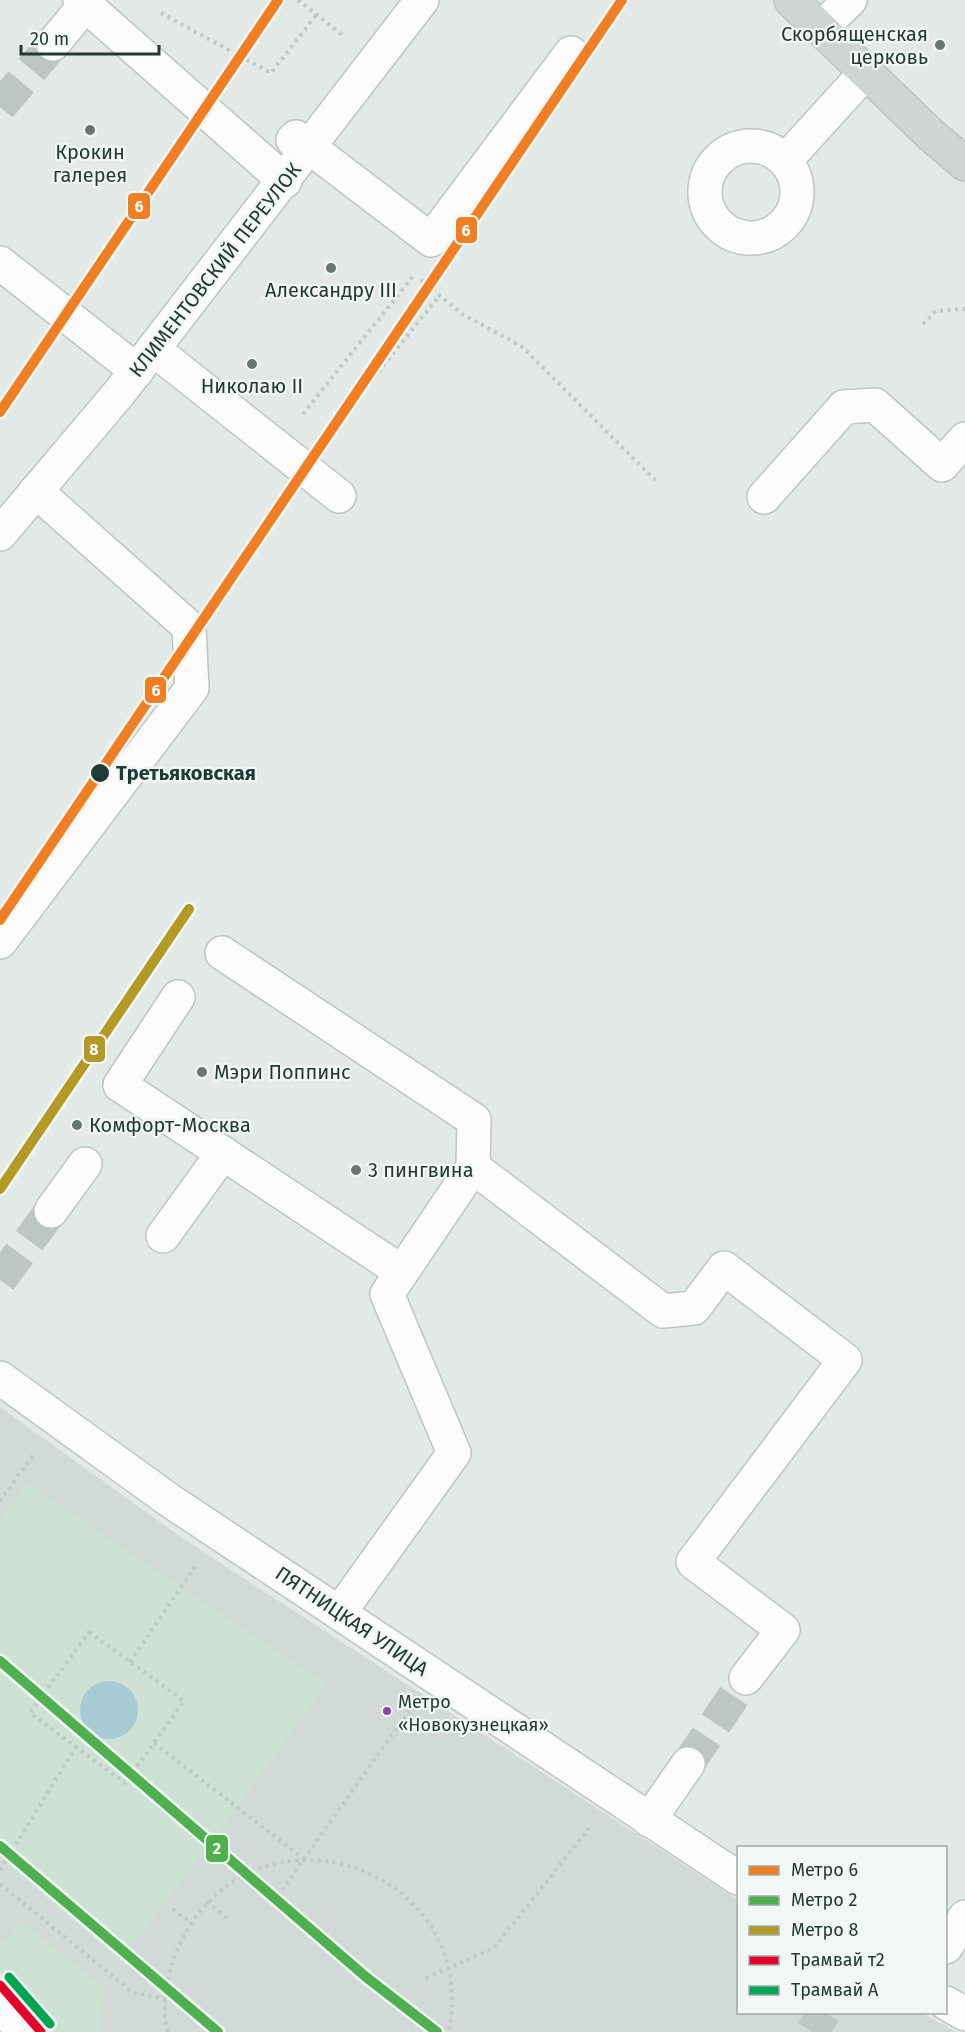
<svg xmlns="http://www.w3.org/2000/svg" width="965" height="2032" font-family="'Fira Sans',sans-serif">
<rect width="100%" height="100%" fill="#e3e9e6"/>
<!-- built -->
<path fill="#d1dad6" d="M0 1407 185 1540 738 1900V2012L922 2013 956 2032H54L0 1972Z"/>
<!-- green -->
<g fill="#cde1d4">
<path d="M27 1483 327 1685 121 1962 0 1860V1520Z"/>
<path d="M21 1921 104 1987 100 2032H54L0 1972V1940L4 1942Z"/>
</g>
<!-- water -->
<circle fill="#a6cbd4" cx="109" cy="1710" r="29"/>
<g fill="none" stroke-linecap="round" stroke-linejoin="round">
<!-- minor-tunnel -->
<g stroke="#bcc6c3" stroke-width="33" stroke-dasharray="33 16" stroke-linecap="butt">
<path d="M0 107 53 44"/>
<path d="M0 1280 51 1211"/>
<path d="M688 1764 746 1678"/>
<path d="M812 2032 825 2012"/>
</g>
<defs>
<g id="minor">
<path d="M80 0 285 181"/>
<path d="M820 29 850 0"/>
<path d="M53 44 85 5"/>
<path d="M293 140 296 137 431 240 571 53"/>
<circle cx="751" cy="192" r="46"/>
<path d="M785 161 865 73"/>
<path d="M0 263 137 371"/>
<path d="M153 349 339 496"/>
<path d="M764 497 844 407 875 405 942 465 965 439"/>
<path d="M0 534 120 392 422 0"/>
<path d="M0 942 192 688 189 627 36 491"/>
<path d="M222 953 474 1120 473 1167 402 1272"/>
<path d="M178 997 120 1085 402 1272 387 1294 454 1453 340 1612"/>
<path d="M473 1167 663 1311 694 1308 724 1268 845 1360 693 1562 783 1630 746 1678"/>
<path d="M51 1211 85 1164"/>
<path d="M163 1236 223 1153"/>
<path d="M0 1378 169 1500 738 1878"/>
<path d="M649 1820 688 1764"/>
<path d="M946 1947 965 1917"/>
<path d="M946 2003 965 2014"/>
<path d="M0 2004 23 2032"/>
</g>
<path id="major" d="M791 0 930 134 965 164"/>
</defs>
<!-- minor casing -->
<use href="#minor" stroke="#c0c5c3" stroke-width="36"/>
<!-- major casing -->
<use href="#major" stroke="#bcc4c2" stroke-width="36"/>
<!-- path -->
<g stroke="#c0c9c5" stroke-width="4" stroke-dasharray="3 4.5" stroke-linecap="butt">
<path d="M298 0 345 37"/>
<path d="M161 13 271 73 317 14"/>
<path d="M421 280 462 314 521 346 656 481"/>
<path d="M923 324 936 311 965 309"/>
<path d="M303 414 414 275"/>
<path d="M327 436 439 296"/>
<path d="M0 1501 33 1455"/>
<path d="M89 1632 184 1701 125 1783 30 1713Z"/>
<path d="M130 1662 196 1565"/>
<path d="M154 1743 304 1859"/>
<path d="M0 1870 76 1747"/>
<path d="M0 1884 132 1992 166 1999"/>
<path d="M282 1890 409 1711"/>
<path d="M207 1902 229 1920"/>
<path d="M173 1909 190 1922"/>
<path d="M426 1978 494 1948 589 1828"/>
<path d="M168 2032C160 2006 167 1973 178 1948 249 1789 481 1863 449 2032"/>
</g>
<!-- minor -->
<use href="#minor" stroke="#fbfcfb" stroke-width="33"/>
<!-- major -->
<use href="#major" stroke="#ced5d3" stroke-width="33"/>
<defs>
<path id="tram-1" d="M0 1985 41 2032"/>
<path id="tram-2" d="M9 1977 50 2024"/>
</defs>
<!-- tram-1 casing -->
<use href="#tram-1" stroke="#f1f7f5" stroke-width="14"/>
<!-- tram-2 casing -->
<use href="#tram-2" stroke="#f1f7f5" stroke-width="14"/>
<!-- tram-1 -->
<use href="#tram-1" stroke="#e4002b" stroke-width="9"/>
<!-- tram-2 -->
<use href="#tram-2" stroke="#00a651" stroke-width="9"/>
<defs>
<g id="metro-1">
<path d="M0 412 278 0"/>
<path d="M0 920 622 0"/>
</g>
<g id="metro-2">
<path d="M0 1661 366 1977 437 2032"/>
<path d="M0 1846 218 2032"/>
</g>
<path id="metro-3" d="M0 1189 189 909"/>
</defs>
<!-- metro-1 casing -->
<use href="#metro-1" stroke="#f1f7f5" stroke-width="15"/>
<!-- metro-2 casing -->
<use href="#metro-2" stroke="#f1f7f5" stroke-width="15"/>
<!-- metro-3 casing -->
<use href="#metro-3" stroke="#f1f7f5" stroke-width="15"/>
<!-- metro-1 -->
<use href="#metro-1" stroke="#f07e23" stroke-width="10"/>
<!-- metro-2 -->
<use href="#metro-2" stroke="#4fb04f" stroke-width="10"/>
<!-- metro-3 -->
<use href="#metro-3" stroke="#b29a25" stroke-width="10"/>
</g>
<!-- markers -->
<g fill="#667773" stroke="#f1f7f5" stroke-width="2">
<circle cx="940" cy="45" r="6"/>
<circle cx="90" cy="130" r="6"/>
<circle cx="331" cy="268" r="6"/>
<circle cx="252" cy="364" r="6"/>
<circle cx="202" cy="1072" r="6"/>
<circle cx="77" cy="1125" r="6"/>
<circle cx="356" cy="1170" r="6"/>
</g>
<circle fill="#223a35" stroke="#f1f7f5" stroke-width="2" cx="100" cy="773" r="10"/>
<circle fill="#8e44ad" stroke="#f1f7f5" stroke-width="2" cx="387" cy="1711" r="5"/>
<g text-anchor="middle" stroke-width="4.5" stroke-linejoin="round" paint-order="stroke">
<!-- bus labels -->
<g font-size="18" fill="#223a35" stroke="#f1f7f5" text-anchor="start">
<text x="398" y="1708">Метро<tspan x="398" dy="23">«Новокузнецкая»</tspan></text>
</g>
<!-- poi labels -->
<g font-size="20" fill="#223a35" stroke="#f1f7f5">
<text x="928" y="41" text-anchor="end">Скорбященская<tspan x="928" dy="23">церковь</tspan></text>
<text x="90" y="159">Крокин<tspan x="90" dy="23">галерея</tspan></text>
<text x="331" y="297">Александру III</text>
<text x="252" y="393">Николаю II</text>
<text x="214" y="1079" text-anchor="start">Мэри Поппинс</text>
<text x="89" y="1132" text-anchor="start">Комфорт-Москва</text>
<text x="368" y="1177" text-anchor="start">3 пингвина</text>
</g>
<!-- street labels -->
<g font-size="20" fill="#223a35" stroke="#f1f7f5">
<text transform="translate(215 270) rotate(-52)" y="7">КЛИМЕНТОВСКИЙ ПЕРЕУЛОК</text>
<text transform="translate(352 1621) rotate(34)" y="7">ПЯТНИЦКАЯ УЛИЦА</text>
</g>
<!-- stop labels -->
<g font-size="20" font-weight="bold" fill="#223a35" stroke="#f1f7f5" text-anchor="start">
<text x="116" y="780">Третьяковская</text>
</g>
</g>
<g stroke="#f1f7f5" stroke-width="2">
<rect x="127" y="192" width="24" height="28" rx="6" fill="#f07e23"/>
<rect x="455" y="216" width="23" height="28" rx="6" fill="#f07e23"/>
<rect x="144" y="676" width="23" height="28" rx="6" fill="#f07e23"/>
<rect x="83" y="1035" width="23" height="28" rx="6" fill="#b29a25"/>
<rect x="205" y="1834" width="24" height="29" rx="6" fill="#4fb04f"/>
</g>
<g font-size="16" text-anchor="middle" font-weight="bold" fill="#fff">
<text x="139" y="212">6</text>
<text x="466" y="236">6</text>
<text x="156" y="696">6</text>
<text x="94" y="1055">8</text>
<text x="217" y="1854">2</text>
</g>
<!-- legend -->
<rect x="737" y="1846" width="210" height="168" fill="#f1f7f5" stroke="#9eaba8" stroke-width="1.5"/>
<rect x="749" y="1866" width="30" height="9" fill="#f07e23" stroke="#9eaba8" stroke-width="1.5"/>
<text x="791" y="1876" font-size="18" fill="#223a35">Метро 6</text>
<rect x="749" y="1896" width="30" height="9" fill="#4fb04f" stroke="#9eaba8" stroke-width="1.5"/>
<text x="791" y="1906" font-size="18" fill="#223a35">Метро 2</text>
<rect x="749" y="1926" width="30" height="9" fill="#b29a25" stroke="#9eaba8" stroke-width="1.5"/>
<text x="791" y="1936" font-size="18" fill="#223a35">Метро 8</text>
<rect x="749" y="1956" width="30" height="9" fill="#e4002b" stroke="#9eaba8" stroke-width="1.5"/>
<text x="791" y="1966" font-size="18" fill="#223a35">Трамвай т2</text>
<rect x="749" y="1986" width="30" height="9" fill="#00a651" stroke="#9eaba8" stroke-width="1.5"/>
<text x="791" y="1996" font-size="18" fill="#223a35">Трамвай А</text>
<!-- scale -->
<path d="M21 45v9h138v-9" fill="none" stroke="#223a35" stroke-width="3"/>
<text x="30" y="45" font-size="18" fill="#223a35" stroke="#f1f7f5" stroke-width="4.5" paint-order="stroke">20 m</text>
</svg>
